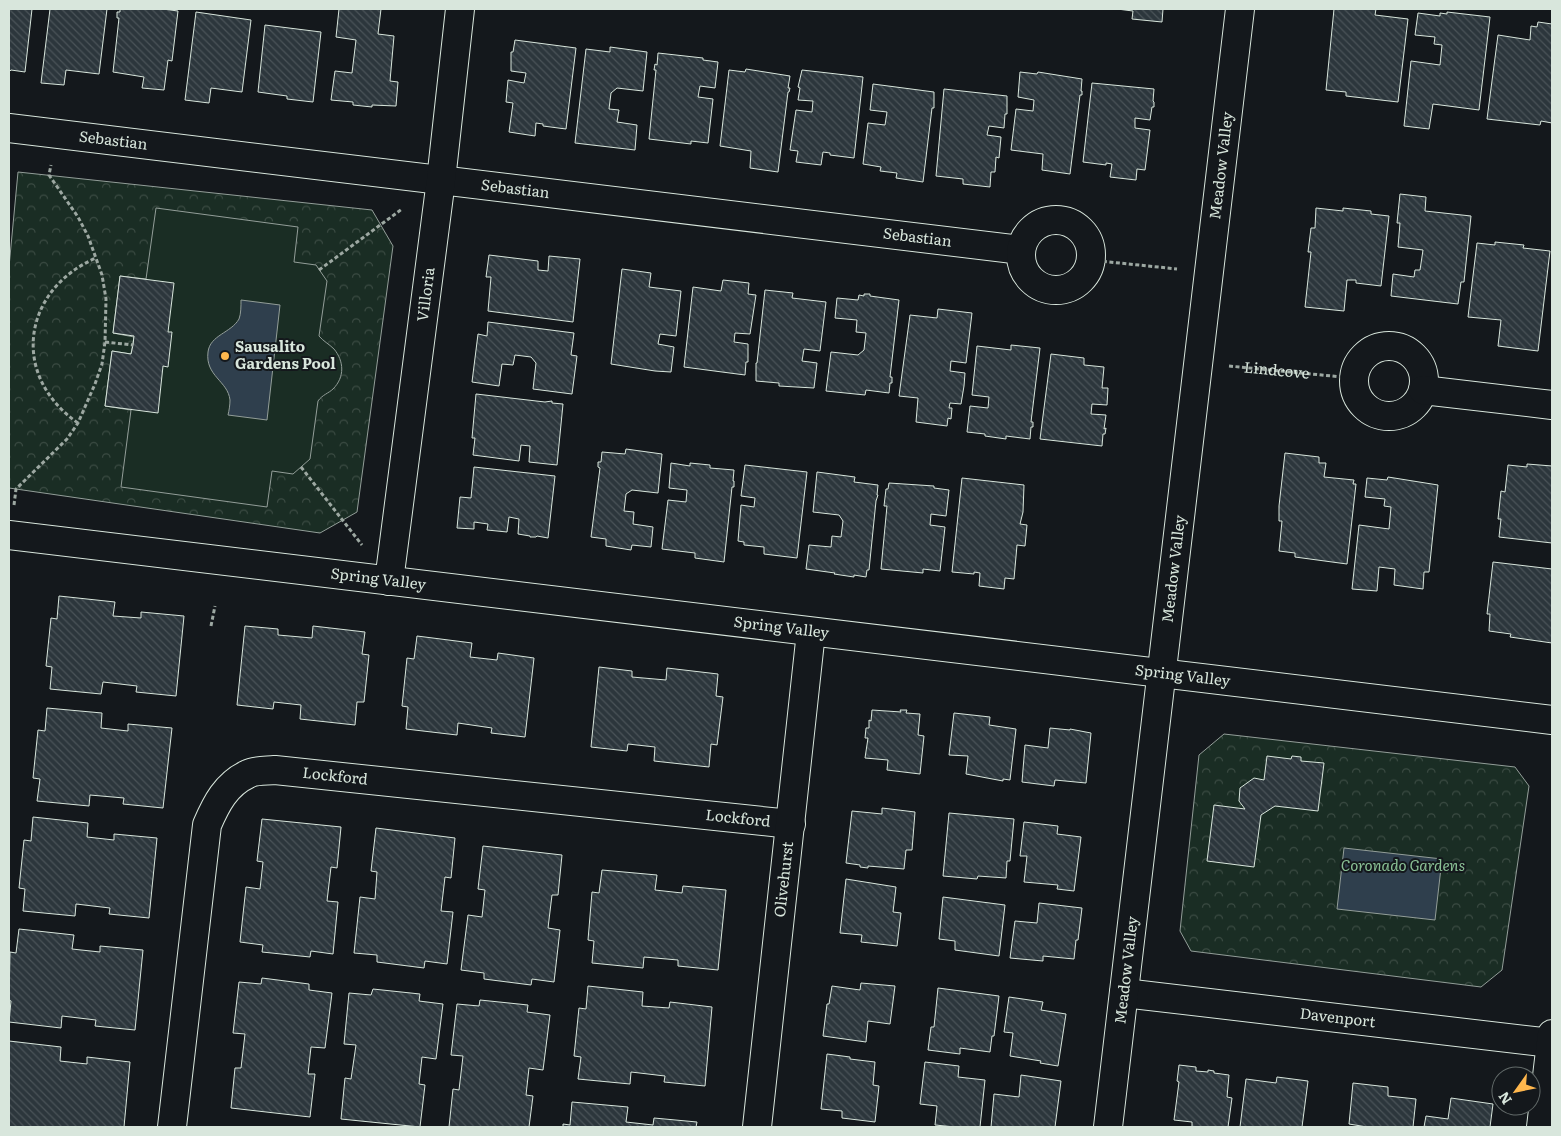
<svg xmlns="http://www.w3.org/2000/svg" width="1561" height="1136" font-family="Literata,serif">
<defs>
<pattern id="park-crowns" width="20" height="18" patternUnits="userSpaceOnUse" patternTransform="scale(1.25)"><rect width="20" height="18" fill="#1a2d24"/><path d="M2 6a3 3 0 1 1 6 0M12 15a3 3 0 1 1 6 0" fill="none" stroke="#3b4b43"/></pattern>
<pattern id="building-back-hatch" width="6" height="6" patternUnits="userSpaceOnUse" patternTransform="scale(1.25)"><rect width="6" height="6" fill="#2c363c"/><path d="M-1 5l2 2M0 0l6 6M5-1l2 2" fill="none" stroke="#4a5358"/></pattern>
</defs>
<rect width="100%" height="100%" fill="#14181c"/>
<!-- park -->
<g fill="url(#park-crowns)" stroke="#939e99">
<path d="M18 172 372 210 393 246 357 512 320 533 9 488V267Z"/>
<path d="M1224 734 1515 767 1529 786 1502 970 1481 987 1191 951 1180 931 1199 755Z"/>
</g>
<!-- pitch -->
<path fill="#1a2d24" stroke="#939e99" d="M156 208 298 227 294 262 316 265 327 281 319 336C323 341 329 344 334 349 344 361 345 377 333 389 329 393 322 395 318 401L310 459 293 474 272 471 267 507 121 487 131 410 105 406 112 351 131 354 134 337 113 333 120 276 146 279Z"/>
<!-- water -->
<g fill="#2f3f4d" stroke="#939e99">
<path d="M241 300 280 305 267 420 228 415C229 411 230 405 230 400 228 381 205 376 208 352 210 335 231 333 239 319 241 314 241 306 241 300Z"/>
<path d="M1344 848 1442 859 1435 920 1337 909Z"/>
</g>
<!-- building -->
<g fill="url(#building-back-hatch)" stroke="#d8e6dc">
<path d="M9 9H32L25 72 11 70 9 72Z"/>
<path d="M50 9H107L99 74 66 70 64 85 41 83Z"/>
<path d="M120 9H163L178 11 172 61 168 60 164 90 142 88 144 77 113 72 119 18H117V12H120Z"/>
<path d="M339 9H381L378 34 394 36 390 81 398 82 396 106 372 105V107L353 105V102L331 100 335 71 352 73 356 40 336 37Z"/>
<path d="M1117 9H1163L1162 22 1132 19 1133 11Z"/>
<path d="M1334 9H1376L1375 15 1408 19 1398 102 1346 96V92L1326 90Z"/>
<path d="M196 12 251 20 242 92 211 88 209 103 185 100Z"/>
<path d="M1447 12 1490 17 1479 110 1433 104 1429 129 1404 126 1411 61 1440 65 1442 45 1434 44 1435 37 1415 35 1418 13 1440 16V13L1447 14Z"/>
<path d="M1538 22 1552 24V123L1541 121 1540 125 1487 119 1498 35 1530 40 1531 26 1537 27Z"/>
<path d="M265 25 321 32 313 102 287 99V96L258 92Z"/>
<path d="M515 40 576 48 566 129 543 126V124L536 123 535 136 509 132 513 103 506 102 508 80 524 83 526 73 511 71V52H513Z"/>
<path d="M610 47 647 52 643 91 617 88 611 93 609 109 619 110 617 122 637 125 635 150 575 143 586 49 610 52Z"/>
<path d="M658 53 703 58V60L718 62 715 88 700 86 698 97 713 99 708 143 691 141V144L649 139 656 70H654L655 64 657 65Z"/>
<path d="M746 69 790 76 788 88H790L789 92H788L778 172 750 168 751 151 720 146 729 70 745 72Z"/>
<path d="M802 70 863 77 854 158 830 155V153L823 152 821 165 796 162 798 151 790 150 796 110 812 112 813 101 798 100 800 88 798 87Z"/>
<path d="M1020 72 1037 74 1038 72 1082 79 1081 91H1082V95H1080L1070 174 1042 170 1043 154 1011 150 1016 109 1033 111 1034 100 1018 97Z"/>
<path d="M1092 83 1154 89 1153 101 1154 102V107H1152L1150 120 1135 118V128L1150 130 1145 170 1137 169 1136 180 1110 177 1112 164 1106 163V165L1083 162Z"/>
<path d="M873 84 934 92V108H932L923 182 896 178 897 173 880 171 881 167 863 164 868 123 885 125 887 112 870 110Z"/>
<path d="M944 89 1007 96V114H1005L1004 128 989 126 987 135 1001 137 999 158 996 157 995 172H991L990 187 963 184V179L936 176Z"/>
<path d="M1400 194 1426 197 1425 211 1471 216 1464 282H1461L1458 304 1391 296 1393 274 1414 277 1415 270H1420L1423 250 1398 247 1400 223H1397Z"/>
<path d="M1316 208 1343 211V208L1371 211V214L1389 216 1381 286 1356 283V280H1347L1344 311 1305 307 1311 252H1308L1311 228H1315Z"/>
<path d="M1495 242 1524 245 1523 248 1550 251 1538 351 1498 346 1501 320 1468 317 1477 243 1495 245Z"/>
<path d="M489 255 538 261V270L548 271 549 256 580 259 573 322 488 311 491 277H486Z"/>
<path d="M622 269 651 273 649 287 681 291 676 336 660 334 658 344 674 347 671 372 655 371 611 364Z"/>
<path d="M120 276 174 283 168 332H172L168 367 163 366 158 413 105 406 112 351 131 354 133 345 134 336 113 333Z"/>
<path d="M723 280 749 283 748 294 756 295 750 334 735 333 734 342 748 344V362H746L745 375 684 367 693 287 721 291Z"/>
<path d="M765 290 793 293 792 298 826 302 820 351 804 349 802 361 817 363 814 388 779 386V383L756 381V363H757Z"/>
<path d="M864 294H870V296L899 300 890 377H892V383H890L889 393 866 390 865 395 826 391 831 352 858 355 864 350 866 333 856 332 857 320 835 318 837 298 858 300 859 295 864 296Z"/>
<path d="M938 309 972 313 966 363 951 361 950 371 965 373 964 386 961 404 950 403 949 408H952L951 419 948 418 947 426 916 422 918 398 899 396 910 315 937 318Z"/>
<path d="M488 322 574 333 571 355 577 356 572 394 533 389 536 363 531 357 515 355 513 365 502 364 499 386 472 382 478 334 487 336Z"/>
<path d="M1011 345 1040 348 1031 422H1033V427H1031L1030 439 1006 436V439L985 436V434L967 432 970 406 988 408 989 397 972 395 977 346 1011 350Z"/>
<path d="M1051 354 1084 358V365L1104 367 1102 388H1108L1107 405 1092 404 1091 414 1106 415 1104 429 1106 428 1105 434H1103L1102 446 1040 439Z"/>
<path d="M476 394 545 402 552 401V403L563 404 557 465 529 462 530 446 521 445 519 461 473 455 475 438H472Z"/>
<path d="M626 449 662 454 658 493 632 490 626 494 624 511 634 512 633 524 653 527 651 547 632 545 631 550 606 546V539L591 537 600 468 598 467V462H601L602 452 625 454Z"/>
<path d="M1285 453 1319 457V463H1326L1324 477 1354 480 1353 484H1356L1347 564 1295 557V553L1279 551 1282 521H1279V506Z"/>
<path d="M671 463 690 466V463L710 465V468L734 470 733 481H734V487H732L724 562 695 558V553L662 549 668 500 686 502 687 490 669 488Z"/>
<path d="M1527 464 1552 466V543L1499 537 1501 519H1498L1501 491 1505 492 1508 465 1527 467Z"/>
<path d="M745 465 807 472 797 558 764 554V547L744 545V542L738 541 741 505 754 507 755 498 741 496Z"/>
<path d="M474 467 555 476 548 538 537 536 536 537H530V536L518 534 519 519 509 517 507 532 487 530 488 524 474 522V529L457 528 460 497 471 498Z"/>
<path d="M817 472 855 477 854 482 878 485 877 495H878L876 501 869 570H867L866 577 854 575V577L834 574 835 573 806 569 809 545 831 547 832 536 841 537 843 521 839 515 813 512Z"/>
<path d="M1388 477 1438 485 1429 572H1424L1423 589 1394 585 1395 569 1379 567 1377 591 1352 589 1359 525 1389 529 1391 507 1384 506 1385 499 1365 497 1367 478 1387 480Z"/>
<path d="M962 478 1024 485 1023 512 1020 524 1027 525 1025 546 1017 545 1014 579 1005 578 1004 589 979 586 980 573 974 572V574L952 572Z"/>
<path d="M889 483 934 486V488L949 490 946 516 931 514 930 525 945 527 940 571 923 569V573L881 569 887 506H884L886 489H888Z"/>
<path d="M1493 562 1552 569V643L1510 637 1511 634 1489 631 1490 614H1487Z"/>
<path d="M59 596 115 602 113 616 141 618V612L184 616 176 696 136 692 137 686 103 682 101 694 50 689 52 667 46 666 51 618 57 619Z"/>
<path d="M245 626 278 629V635L312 638 313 626 365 632 362 654 369 655 364 702H357L355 725 300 719 301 705 274 702 273 709 237 705Z"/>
<path d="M417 636 472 643 470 657 497 660 498 653 534 658 525 737 491 733 492 728 458 723 457 735 406 729 408 707 402 706 407 658 414 659Z"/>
<path d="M599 667 632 671V677L666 680 667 668 718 674 716 696 723 697 717 745 711 744 709 767 654 761 655 747 628 744 627 751 591 747Z"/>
<path d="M47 708 102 713 101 728 128 731V724L172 728 163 808 123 804 124 798 90 795 89 806 37 801 40 779 33 778 38 730 45 731Z"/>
<path d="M872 710 901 712 900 710H907L906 713 920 714 918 735 924 736 920 774 887 770 888 760 865 758 868 738H865L866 728H869V720L871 721Z"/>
<path d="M954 713 990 717 989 725 1016 729 1010 780 1003 779V781L966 774 968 756 949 755Z"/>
<path d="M1050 728 1070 730V729L1091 733 1086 783 1055 780 1054 786 1022 782 1025 745 1048 748Z"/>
<path d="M1267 756 1291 759 1292 756 1301 757V761L1324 763 1318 811 1275 806 1261 815 1254 867 1207 861 1214 805 1245 809 1239 801 1240 788 1254 778 1264 780Z"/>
<path d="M882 808 915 812 912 850H906L904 869 868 866V868L860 867V865L846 863 852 811 882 814Z"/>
<path d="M949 813 1014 819 1010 861H1007L1006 878 978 876 977 879 943 876Z"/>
<path d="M33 817 88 823 87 837 114 840V834L157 838 149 918 109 914 110 908 76 904 75 916 23 911 25 889 19 888 24 840 31 841Z"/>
<path d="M262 819 341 827 337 868 331 867 327 901 338 902 333 954 311 951 310 957 262 952 263 945 240 942 246 887 260 889 263 862 257 861Z"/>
<path d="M1024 822 1058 826 1057 834 1081 837 1074 891 1057 889 1058 885 1024 882 1027 856H1020Z"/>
<path d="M376 828 455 838 451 878 445 877 441 911 453 912 447 964 425 961 424 968 377 962V955L354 953 360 897 375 899 377 872 371 871Z"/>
<path d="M483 846 562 855 558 895H552L548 928 560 930 554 982 532 979 531 985 484 979V973L461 970 468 915 482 917 485 890 478 889Z"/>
<path d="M602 870 657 875 655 890 682 893 683 886 726 890 718 970 678 966V960L644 957 643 968 592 963 594 941 588 940 592 892 599 893Z"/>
<path d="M846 879 896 887 893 912 901 913 897 946 861 942 862 935 840 933Z"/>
<path d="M943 897 1005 905 999 956 955 950V941L939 939Z"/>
<path d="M1039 903 1082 908 1078 940H1076L1074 959 1043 956V961L1010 958 1015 921 1037 923Z"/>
<path d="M19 929 74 935 72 949 100 952V946L143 950 135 1030 95 1026 96 1020 62 1016 61 1028 9 1022 11 1001 9 1000 10 952 16 953Z"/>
<path d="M262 978 309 984V990L332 993 325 1048 311 1047 308 1074H315L310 1117 231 1108 235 1068H241L245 1034 233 1033 239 982 261 984Z"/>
<path d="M861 983 895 986 890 1024 868 1021 866 1042 823 1036 827 1004H829L832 986 860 990Z"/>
<path d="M588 986 643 992 642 1006 669 1008 670 1002 712 1007 705 1086 664 1082 665 1076 631 1072 630 1084 578 1079 581 1057 574 1056 579 1008 586 1009Z"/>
<path d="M938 988 999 996 994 1036H992L990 1052 960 1048V1054L928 1050 931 1027H934Z"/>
<path d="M373 989 420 994 419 1001 443 1004 436 1059 422 1057 419 1084 425 1085 420 1127 341 1119 345 1078 351 1079 356 1045 344 1044 349 993 371 995Z"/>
<path d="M1009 997 1043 1002 1041 1010 1066 1014 1058 1066 1040 1063 1041 1061 1010 1056 1013 1033 1004 1032Z"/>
<path d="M480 1000 528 1005 527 1012 550 1015 543 1070 529 1068 526 1095 533 1096 529 1127H449L453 1089 459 1090 463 1056 451 1055 457 1004 479 1006Z"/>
<path d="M9 1041 61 1047 60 1061 87 1064V1057L130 1062 124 1127H9Z"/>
<path d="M827 1054 850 1057V1059L875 1062 873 1085 879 1086 875 1122 842 1118V1111L821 1109Z"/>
<path d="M925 1062 959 1066 958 1077 985 1080 980 1127H955L935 1125 937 1106 920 1104Z"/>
<path d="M1179 1065 1196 1067V1071L1208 1072V1070L1214 1071V1073L1229 1075 1227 1097 1232 1098 1228 1127H1192V1122L1174 1120 1179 1082 1177 1081Z"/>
<path d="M1021 1075 1061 1081 1055 1127H991L994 1094 1019 1097Z"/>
<path d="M1277 1077 1308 1081 1302 1127H1240L1246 1079 1276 1083Z"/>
<path d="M1353 1083 1388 1087V1096L1416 1099 1413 1127H1367L1349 1124Z"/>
<path d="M1451 1098 1493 1104 1490 1127H1424L1426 1116 1448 1119Z"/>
<path d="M572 1102 628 1107 626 1122 653 1125 654 1118 697 1122 696 1127H563V1124L570 1125Z"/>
</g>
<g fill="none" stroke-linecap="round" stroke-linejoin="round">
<defs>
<g id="minor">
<path id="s2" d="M9 128 1021 250"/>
<circle cx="1056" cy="255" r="35"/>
<circle cx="1389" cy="381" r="35"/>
<path d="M1423 390 1552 405"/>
<path id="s3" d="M9 535 1552 720"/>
<path id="s4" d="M389 581 441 180 460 9"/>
<path id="s5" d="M1124 993 1551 1043"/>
<path id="s6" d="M172 1127 207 825C216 804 226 784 248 774 255 770 267 771 275 770L791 824"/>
<path id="s7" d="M757 1127 811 632"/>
<path id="s8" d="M1108 1127 1240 9"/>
<path d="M1541 1127 1552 1034"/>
</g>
</defs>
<!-- minor casing -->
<use href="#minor" stroke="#d8e6dc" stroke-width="30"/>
<!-- path -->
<g stroke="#9da8a2" stroke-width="3" stroke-dasharray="4 2.5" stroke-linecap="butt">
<path d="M1090 260 1177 269"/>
<path d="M319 270 402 209"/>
<path d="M105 342 133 345"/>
<path id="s1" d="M1229 366 1353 378"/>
<path d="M78 423C10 376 22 290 96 258"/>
<path d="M301 467 362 545"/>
<path d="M14 505 16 489 67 439 78 423 95 384 102 364 105 342 106 299 102 275 88 236 78 217 49 175 51 165"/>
<path d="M211 626 215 606"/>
</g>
<!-- minor -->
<use href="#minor" stroke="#14181c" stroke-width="28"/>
</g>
<!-- markers -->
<circle fill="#ffb74d" stroke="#14181c" stroke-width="2" cx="225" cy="356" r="5"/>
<g text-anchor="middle" stroke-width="4" stroke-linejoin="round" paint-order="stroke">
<!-- street labels -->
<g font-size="15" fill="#d8e6dc" stroke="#14181c">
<text dy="5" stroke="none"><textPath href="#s2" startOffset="105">Sebastian</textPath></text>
<text dy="5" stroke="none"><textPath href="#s8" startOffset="968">Meadow Valley</textPath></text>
<text dy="5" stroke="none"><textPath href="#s2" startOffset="510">Sebastian</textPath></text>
<text dy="5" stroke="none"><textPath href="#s2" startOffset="915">Sebastian</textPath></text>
<text dy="5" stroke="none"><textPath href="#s4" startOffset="289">Villoria</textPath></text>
<text dy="5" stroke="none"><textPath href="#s1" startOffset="48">Lindcove</textPath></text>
<text dy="5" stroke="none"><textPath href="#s8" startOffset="562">Meadow Valley</textPath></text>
<text dy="5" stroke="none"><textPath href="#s3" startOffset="372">Spring Valley</textPath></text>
<text dy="5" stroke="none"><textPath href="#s3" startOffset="778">Spring Valley</textPath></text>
<text dy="5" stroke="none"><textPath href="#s3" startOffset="1182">Spring Valley</textPath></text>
<text dy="5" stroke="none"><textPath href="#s6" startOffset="459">Lockford</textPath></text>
<text dy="5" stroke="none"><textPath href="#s6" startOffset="864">Lockford</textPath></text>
<text dy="5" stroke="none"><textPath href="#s7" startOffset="249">Olivehurst</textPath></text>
<text dy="5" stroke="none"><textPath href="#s8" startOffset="158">Meadow Valley</textPath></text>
<text dy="5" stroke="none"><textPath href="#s5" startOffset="215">Davenport</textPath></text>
</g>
<!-- poi labels -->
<g font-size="15" font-weight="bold" fill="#d8e6dc" stroke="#14181c" text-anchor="start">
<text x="235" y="352">Sausalito<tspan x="235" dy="17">Gardens Pool</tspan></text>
</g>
<!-- park labels -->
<g font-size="15" font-style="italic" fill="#8ac095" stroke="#14181c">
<text x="1403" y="871">Coronado Gardens</text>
</g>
</g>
<!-- border -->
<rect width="1561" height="1136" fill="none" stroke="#d8e6dc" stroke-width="20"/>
<!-- north arrow -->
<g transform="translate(1516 1091) rotate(237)"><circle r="24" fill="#14181c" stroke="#626a69"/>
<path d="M0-4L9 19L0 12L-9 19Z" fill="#ffb74d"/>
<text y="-8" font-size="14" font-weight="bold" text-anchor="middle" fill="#d8e6dc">N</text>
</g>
</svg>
